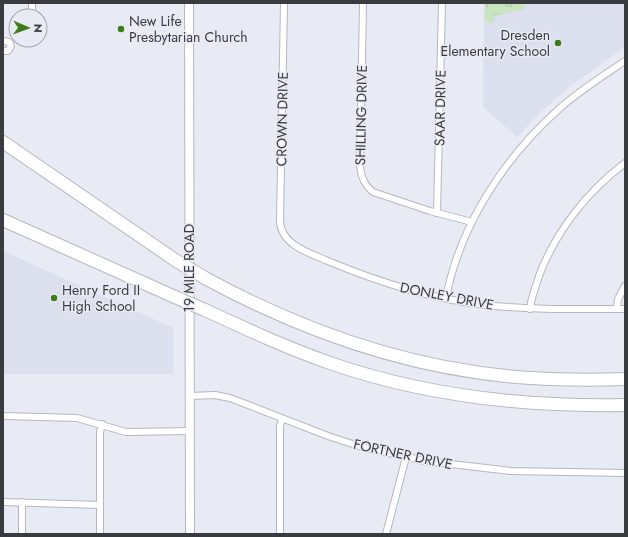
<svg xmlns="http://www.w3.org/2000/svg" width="628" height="537" font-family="Jost,sans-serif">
<defs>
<pattern id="grass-tufts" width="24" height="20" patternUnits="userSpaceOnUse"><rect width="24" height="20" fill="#cae4c0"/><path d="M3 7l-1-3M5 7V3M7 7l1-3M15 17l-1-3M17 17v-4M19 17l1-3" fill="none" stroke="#aec4a6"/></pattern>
</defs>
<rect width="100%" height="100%" fill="#e8ebf4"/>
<!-- built -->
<g fill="#dbdfee">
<path d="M484 3H625V47L569 87 541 112 517 137 483 107Z"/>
<path d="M3 251 173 328V374H3Z"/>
</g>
<!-- grass -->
<path fill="url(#grass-tufts)" d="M485 3H524L525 9 494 16V23L485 22Z"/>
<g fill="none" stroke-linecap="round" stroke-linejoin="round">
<defs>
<g id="minor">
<path d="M32 3V16"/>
<path d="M284 3 280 221C281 245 309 253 328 261 378 282 431 299 485 305 532 310 578 309 625 309"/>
<path d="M363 3 360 166C361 177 364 185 373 192L430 211 472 222"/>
<path d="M3 41 9 42 11 46 8 51H3"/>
<path d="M437 213 442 3"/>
<path d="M446 298C460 225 504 158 559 109 579 91 603 76 625 61"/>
<path d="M530 309C531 297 536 287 539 276 556 231 587 192 625 163"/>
<path d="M617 309 618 299 625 286"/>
<path d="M189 396 215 395 230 398 328 436 362 447 425 461 511 471 625 473"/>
<path d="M3 416 77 418 126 432 190 431"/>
<path d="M3 502 100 505"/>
<path d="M22 534V502"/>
<path d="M100 534V432L102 424"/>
<path d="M280 534V426L282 419"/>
<path d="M386 534 406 457"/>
</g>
<path id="tertiary" d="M189 3 190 534"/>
<g id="motorway">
<path d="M3 142 175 260"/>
<path d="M3 220 175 297"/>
<path d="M205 278C306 333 415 371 531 378 563 380 594 380 625 379"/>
<path d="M205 310C246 329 287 348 330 363 425 396 525 407 625 405"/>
</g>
</defs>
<!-- minor casing -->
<use href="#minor" stroke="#b5b7c0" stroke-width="8"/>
<!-- tertiary casing -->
<use href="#tertiary" stroke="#b5b7c0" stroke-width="10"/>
<!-- motorway casing -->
<use href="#motorway" stroke="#b5b7c0" stroke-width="14"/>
<!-- minor -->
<use href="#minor" stroke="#fff" stroke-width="6"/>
<!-- tertiary -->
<use href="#tertiary" stroke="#fff" stroke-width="8"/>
<!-- motorway -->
<use href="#motorway" stroke="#fff" stroke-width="12"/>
<defs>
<g id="motorway-bridge">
<path d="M175 260 205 278"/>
<path d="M175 297 205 310"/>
</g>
</defs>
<!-- motorway-bridge casing -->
<use href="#motorway-bridge" stroke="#b5b7c0" stroke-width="14" stroke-linecap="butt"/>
<!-- motorway-bridge -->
<use href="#motorway-bridge" stroke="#fff" stroke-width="12"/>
</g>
<!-- markers -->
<g fill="#3e7d1b" stroke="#e8ebf4" stroke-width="1.5">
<circle cx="121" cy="29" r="4"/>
<circle cx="558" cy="43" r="4"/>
<circle cx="54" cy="298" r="4"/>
</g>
<g text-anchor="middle" stroke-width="3" stroke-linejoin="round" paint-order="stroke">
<!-- poi labels -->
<g font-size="14" fill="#3a3b3f" stroke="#e8ebf4" text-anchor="start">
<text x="129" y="26">New Life<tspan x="129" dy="16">Presbytarian Church</tspan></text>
<text x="550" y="40" text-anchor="end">Dresden<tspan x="550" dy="16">Elementary School</tspan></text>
<text x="62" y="295">Henry Ford II<tspan x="62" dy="16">High School</tspan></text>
</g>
<!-- street labels -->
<g font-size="14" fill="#3a3b3f" stroke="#e8ebf4">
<text transform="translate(440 108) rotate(-89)" y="5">SAAR DRIVE</text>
<text transform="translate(361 115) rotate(-89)" y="5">SHILLING DRIVE</text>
<text transform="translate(282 119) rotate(-89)" y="5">CROWN DRIVE</text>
<text transform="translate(189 268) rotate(-90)" y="5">19 MILE ROAD</text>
<text transform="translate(447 296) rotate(11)" y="5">DONLEY DRIVE</text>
<text transform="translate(403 454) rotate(12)" y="5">FORTNER DRIVE</text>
</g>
</g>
<!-- border -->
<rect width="628" height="537" fill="none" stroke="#3a3b3f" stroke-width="8"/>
<!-- north arrow -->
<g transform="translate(28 28) rotate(92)"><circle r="19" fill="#e8ebf4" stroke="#a2a5ac"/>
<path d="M0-3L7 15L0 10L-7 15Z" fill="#3e7d1b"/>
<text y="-6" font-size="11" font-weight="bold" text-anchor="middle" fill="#3a3b3f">N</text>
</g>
</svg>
